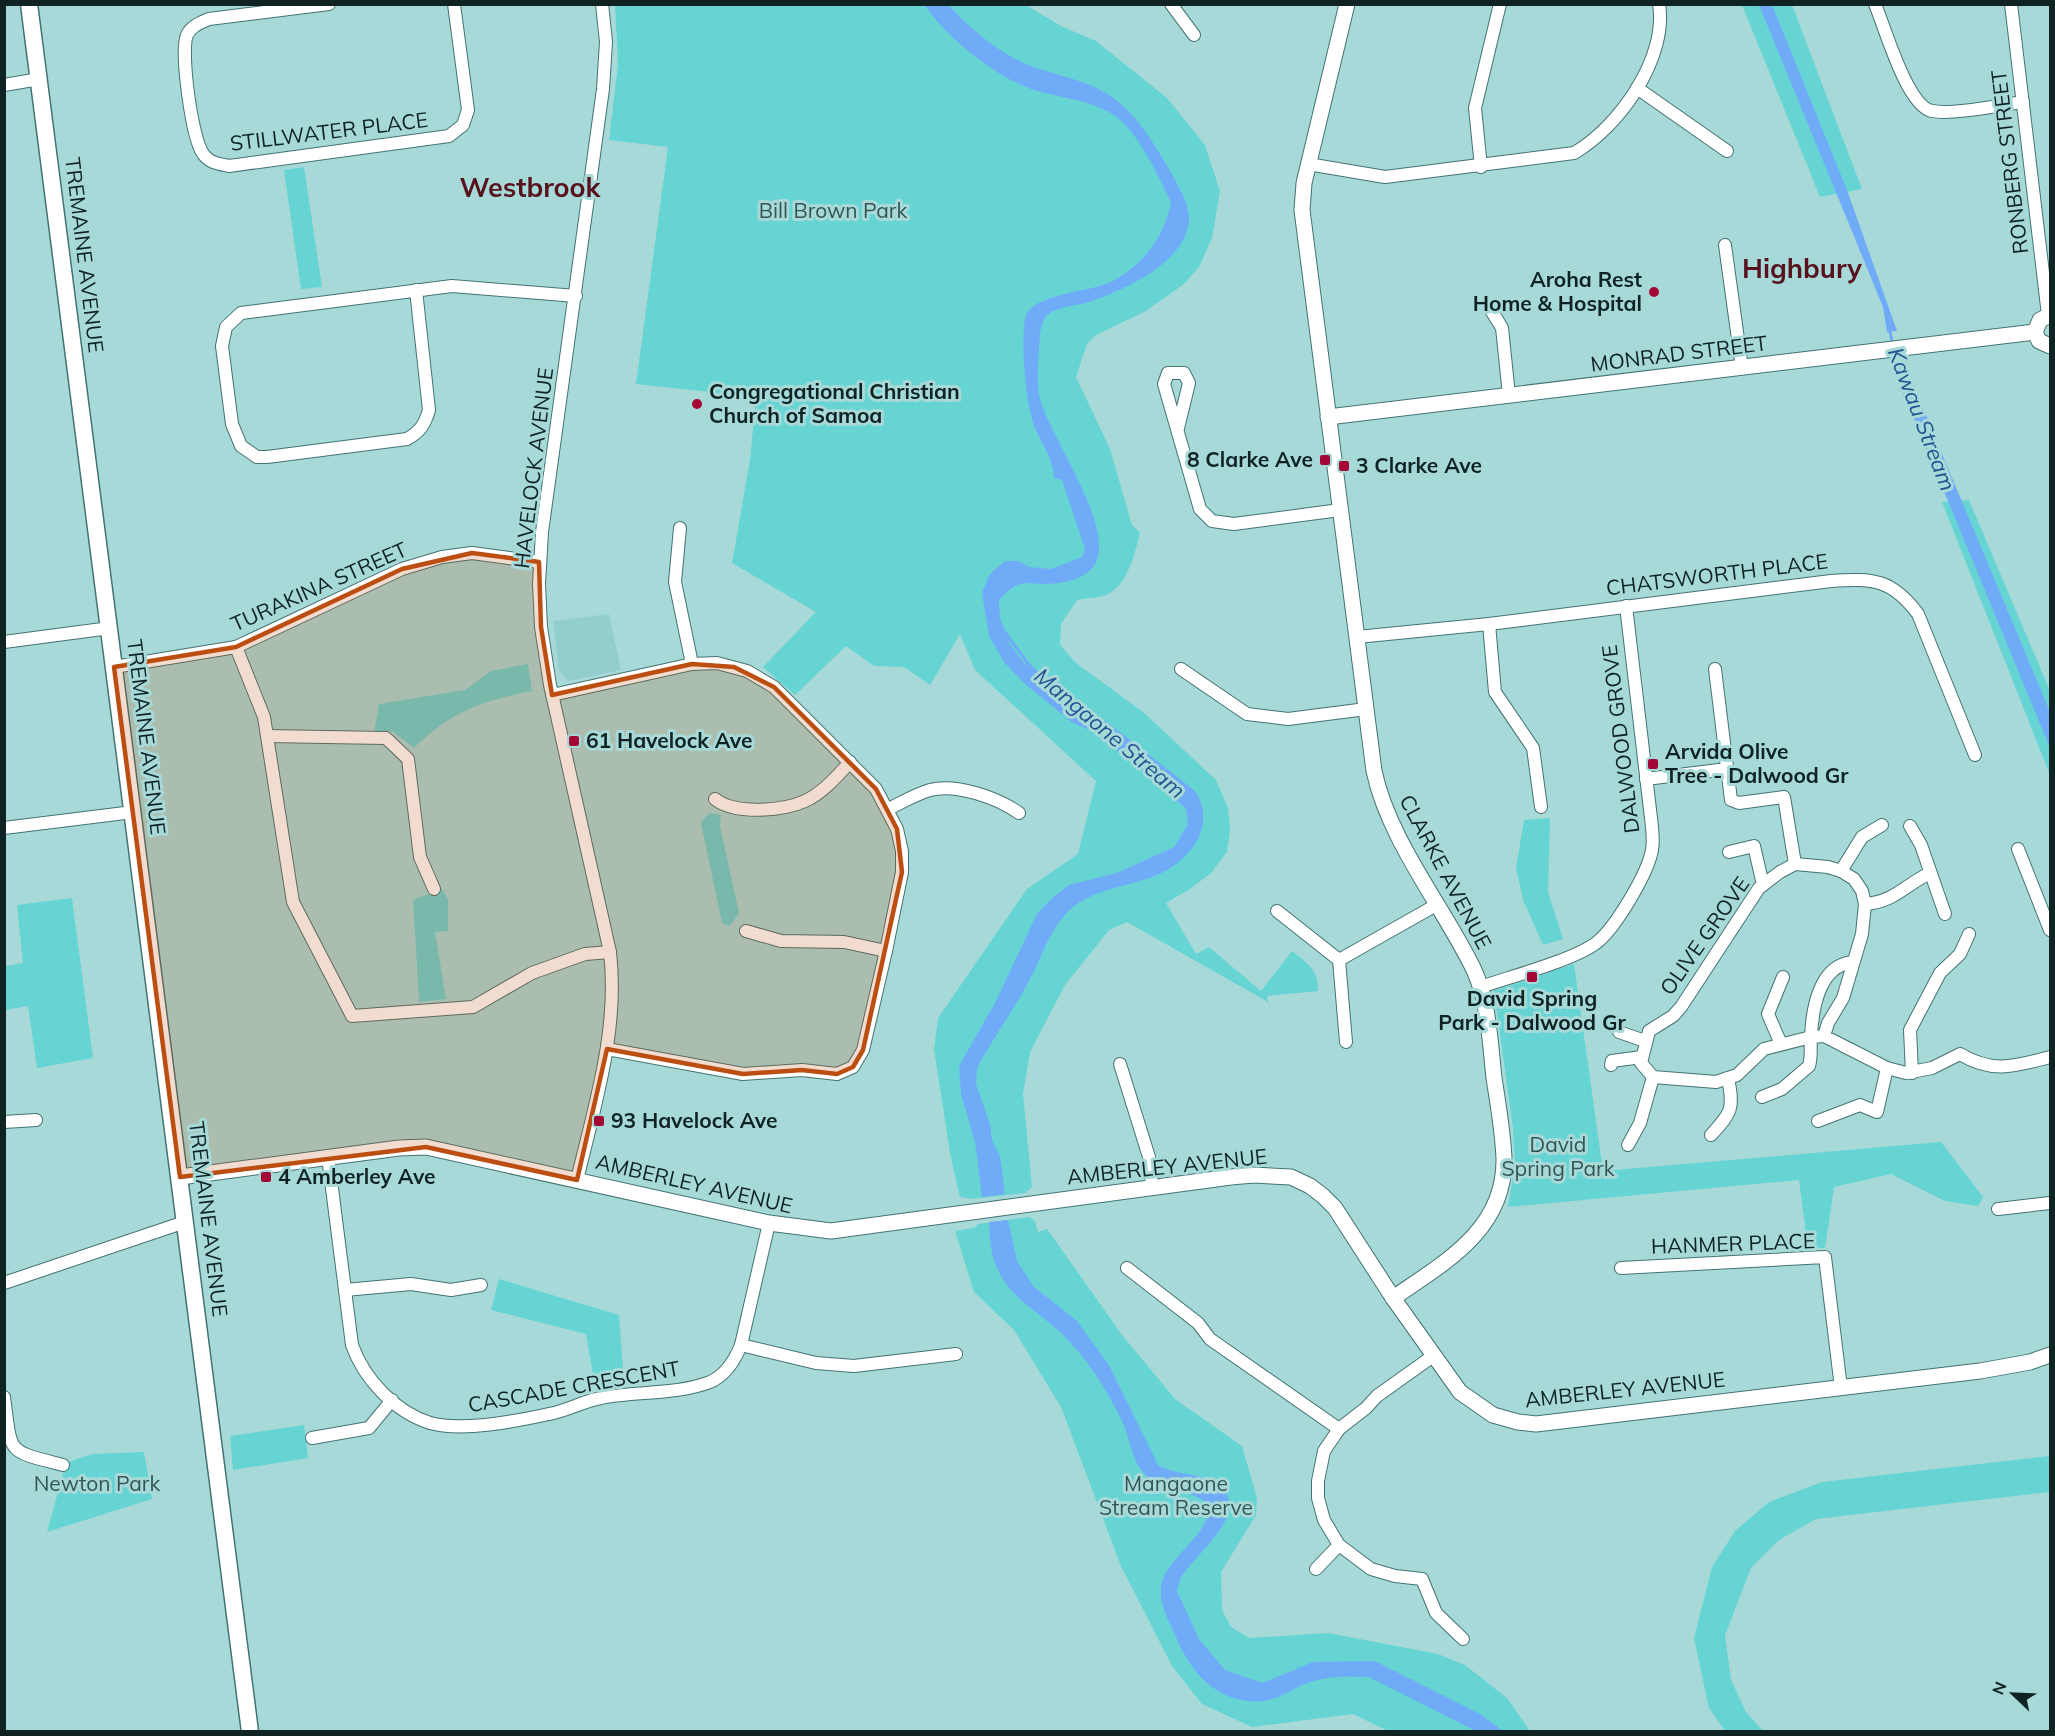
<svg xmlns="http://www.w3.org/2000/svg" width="2055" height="1736" font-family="Mulish,sans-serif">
<rect width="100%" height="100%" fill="#a7d9d8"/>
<!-- built -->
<path fill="#92cece" d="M609 614 621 670 568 681 559 670 553 621Z"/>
<!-- green -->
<g fill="#67d4d4">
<path d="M1024 4 1063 27 1096 41 1167 98 1205 145 1220 191 1212 238 1199 267 1184 284 1146 311 1096 335 1087 344 1076 377 1110 449 1132 525 1140 533C1135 552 1129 581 1110 593 1102 598 1086 598 1077 600L1061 624 1060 645 1076 663 1143 712 1216 780 1228 808 1230 829 1227 852 1211 873 1190 889 1166 903 1196 954 1209 947 1261 991 1292 951C1307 963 1319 970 1318 991L1267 996 1268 1002 1127 922 1109 930 1065 985 1030 1052 1023 1094 1032 1187 1025 1193 973 1199 960 1197 950 1153 934 1049 938 1018 1027 889 1078 854 1096 781 975 670 960 634 930 685 904 667 874 666 846 646 795 695 763 667 816 612 732 563 750 460 756 397 636 384 668 147 609 140 618 64 615 5Z"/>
<path d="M1742 5H1792L1862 189 1820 197Z"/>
<path d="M304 167 322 287 301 289 284 170Z"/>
<path d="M1969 500 2050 691V775L1942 502Z"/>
<path d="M528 664 532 691C482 701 452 711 414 748L392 731 374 733 379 704 465 690 491 671Z"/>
<path d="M709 813 721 815 720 826 739 913 730 926 722 923 701 823Z"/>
<path d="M1550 818 1548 892 1563 939 1543 945 1523 900 1516 868 1524 820Z"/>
<path d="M442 889 448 899V931L435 932 446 999 419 1002 413 900Z"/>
<path d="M72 898 93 1058 37 1068 28 1006 5 1010V966L23 963 17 905Z"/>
<path d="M1574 964 1603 1171 1941 1142 1983 1197 1978 1206 1945 1201 1891 1174 1834 1187 1825 1248H1808L1799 1180 1508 1207 1515 1165 1513 1128 1494 991Z"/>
<path d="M1029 1217 1035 1221 1038 1232 1047 1229 1122 1335 1175 1399 1242 1446 1257 1498 1256 1515 1221 1572 1222 1610 1231 1627 1249 1638 1328 1633 1438 1654 1465 1665 1507 1698 1530 1731H1388L1353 1714 1252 1727 1202 1704 1172 1666 1121 1566 1061 1407 1014 1330 974 1292 955 1231 974 1228 978 1224Z"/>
<path d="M499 1279 619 1315 624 1382 595 1387 586 1334 491 1310Z"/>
<path d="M304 1425 308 1458 233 1470 230 1436Z"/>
<path d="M144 1452 152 1499 47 1532 66 1463 92 1454Z"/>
<path d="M2050 1456V1492L1816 1519 1779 1540 1751 1568 1725 1635 1731 1680 1746 1712 1763 1731H1725L1709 1708 1694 1638 1712 1567 1735 1531 1769 1502 1822 1482Z"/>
</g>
<!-- water -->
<g fill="#70abf7">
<path d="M925 5H949C969 28 999 53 1028 65 1057 76 1091 80 1116 100 1137 116 1153 142 1166 164 1174 178 1189 202 1189 218 1188 263 1122 291 1086 303 1074 306 1052 307 1045 318 1042 322 1040 331 1040 335 1039 352 1036 384 1040 399 1049 436 1120 533 1093 567 1082 581 1059 584 1043 584 1036 584 1027 582 1020 584 1012 587 1004 594 999 601L1000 618 1010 644 1024 663 1112 726 1194 790C1216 820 1196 853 1167 870 1134 889 1090 885 1064 916 1047 936 1041 959 1029 981 1013 1011 993 1038 977 1068L976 1084 990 1124 992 1141 1000 1156 1005 1194 982 1197 975 1142 961 1094 959 1066 995 1003 1037 914 1054 896 1069 885 1117 873 1174 847 1188 824 1186 809 1138 766 1092 731 1073 723 1025 684 1004 662 989 636 982 593 990 574 1005 561H1019L1029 567 1051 569 1082 557 1085 549 1062 480 1054 478C1054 457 1037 439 1032 419 1025 393 1021 345 1025 319 1029 294 1089 292 1109 283 1142 267 1164 237 1171 203 1160 178 1137 130 1114 115 1090 99 1058 98 1031 89 998 78 943 35 925 5Z"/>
<path d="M1759 5H1772L1847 190 1897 331 1887 332 1883 307Z"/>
<path d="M1891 363H1904L2050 712V748Z"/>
<path d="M1008 1220 1017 1261 1034 1287 1076 1320 1109 1365 1158 1465C1177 1476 1208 1474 1219 1484 1253 1514 1193 1555 1181 1578 1179 1582 1178 1587 1177 1591L1199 1639 1225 1670 1263 1683 1313 1662 1375 1661 1480 1714 1503 1731H1476L1369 1677C1351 1676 1328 1676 1310 1682 1295 1687 1280 1699 1263 1701 1220 1705 1192 1675 1177 1639 1169 1621 1155 1598 1163 1579 1172 1555 1210 1532 1209 1507 1199 1490 1166 1493 1149 1478 1134 1464 1133 1453 1127 1434 1122 1417 1109 1397 1100 1381 1089 1365 1077 1348 1063 1335 1039 1311 1007 1297 995 1263 990 1250 990 1235 989 1222Z"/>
</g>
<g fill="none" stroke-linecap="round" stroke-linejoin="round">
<!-- stream -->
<g stroke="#70abf7" stroke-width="3">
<path d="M1889 328 1893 345"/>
<path d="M1004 631 1029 665 1040 675"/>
</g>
<defs>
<g id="minor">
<path d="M329 4 209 19C200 23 191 26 187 35 180 51 192 142 204 155 210 163 219 164 229 166L449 136 463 125 468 110 454 4"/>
<path d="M1171 4 1194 35"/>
<path d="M1875 4C1885 28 1907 106 1932 111 1953 115 2000 105 2023 102"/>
<path d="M2011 4 2048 315"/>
<path d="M4 85 39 79"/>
<path d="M1637 88 1727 151"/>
<path d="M1308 164 1385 177 1574 153C1619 127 1668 58 1659 4"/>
<path d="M1481 167 1475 108 1500 4"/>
<path d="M1725 245 1742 368"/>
<path d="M416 290 429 410C425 424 420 432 407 439L267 457H257L241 446 232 424 222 346 226 327 241 313 452 286 576 296"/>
<path d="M1491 310 1502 328 1509 395"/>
<path d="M1178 428 1189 383 1184 373H1168L1164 384 1200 509 1212 521 1234 524 1340 510"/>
<path d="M680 528 675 582 692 664"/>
<path d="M1489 624 1495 692 1533 748 1541 807"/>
<path d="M1357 637 1489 624 1831 581C1873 578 1892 579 1918 614L1975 755"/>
<path d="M4 642 110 628"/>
<path d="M236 647 264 717 293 902 352 1016 473 1007 532 973 585 954 610 952"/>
<path d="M114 667 236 647 402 569 442 557 472 553 539 562"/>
<path d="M1181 669 1247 714 1288 719 1366 709"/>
<path d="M1715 669 1731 800 1739 803 1784 797 1795 864"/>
<path d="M552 695 692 664 717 663 747 671 774 687 876 789 897 829 902 851V872L886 951 863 1050 853 1067 837 1074 802 1070 743 1074 607 1049"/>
<path d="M267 736 386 738 408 759 420 857 434 889"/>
<path d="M1646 779 1727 769"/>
<path d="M715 799C735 815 783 811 805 801 823 793 837 776 850 762"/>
<path d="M888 809C901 803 916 794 930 790 956 783 998 798 1019 813"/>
<path d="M1910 826 1921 845 1945 914"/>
<path d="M4 828 133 812"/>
<path d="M2018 849 2050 930"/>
<path d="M1729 852 1754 846 1763 885"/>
<path d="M1841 871 1862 837 1882 825"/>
<path d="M1865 904C1894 902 1905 885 1930 873"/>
<path d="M1277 911 1339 960 1346 1042"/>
<path d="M746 931 781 941 844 942 886 951"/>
<path d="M1339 960 1438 904"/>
<path d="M1481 987C1509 977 1574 960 1596 943 1615 929 1648 873 1652 850 1654 839 1652 828 1651 818L1626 606"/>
<path d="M1619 1032 1645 1041"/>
<path d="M1824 1036 1828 1023 1843 998 1862 934 1865 904 1862 891 1854 879 1841 871 1828 867 1795 864 1780 872 1759 888 1681 1007 1673 1016 1649 1031 1641 1063 1653 1077 1716 1082 1737 1075 1764 1049 1811 1037 1824 1036 1887 1068 1906 1073 1932 1068 1960 1054C1993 1074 2016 1066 2050 1057"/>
<path d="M1781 1044 1768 1014 1783 977"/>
<path d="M1120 1064 1149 1157 1152 1186"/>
<path d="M1611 1065 1612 1061 1642 1057"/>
<path d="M1912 1073 1910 1030 1940 973 1960 954 1969 934"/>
<path d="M1762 1097 1782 1089 1809 1066C1812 1056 1810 1047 1811 1038 1812 1009 1819 966 1852 962"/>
<path d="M1818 1121 1860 1105 1877 1112 1887 1068"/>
<path d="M4 1122 36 1120"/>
<path d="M1711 1135C1732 1112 1734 1109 1728 1078"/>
<path d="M1628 1145 1640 1123 1653 1077"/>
<path d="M328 1157 352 1345C364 1379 395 1412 430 1423 462 1432 517 1421 549 1414 567 1411 583 1401 601 1398 636 1391 676 1395 710 1382 726 1375 735 1360 741 1345L769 1223"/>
<path d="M577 1180C595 1104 619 1029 610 952L550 685 541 627 539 584 542 532 603 89 606 42 602 4"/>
<path d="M1998 1209 2050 1203"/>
<path d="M1127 1268 1198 1323 1210 1339 1339 1429"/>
<path d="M1621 1268 1825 1257 1841 1388"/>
<path d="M4 1283 185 1222"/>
<path d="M345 1290 411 1284 451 1290 481 1285"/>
<path d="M741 1345 816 1363 854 1366 956 1354"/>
<path d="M1433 1356 1377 1396 1366 1408 1339 1429 1324 1451 1318 1481V1498L1324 1520 1339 1545 1371 1569 1395 1576 1422 1579 1436 1613 1463 1639"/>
<path d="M4 1397C12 1455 5 1450 63 1465"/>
<path d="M312 1438 369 1428 392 1400"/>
<path d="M1316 1569 1339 1545"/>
</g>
<g id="tertiary">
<path d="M1347 4 1304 183 1302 210 1374 771C1389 841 1443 906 1474 970 1489 1003 1490 1042 1494 1078 1498 1104 1503 1132 1504 1159 1505 1230 1444 1263 1393 1298"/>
<path d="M2050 315 2040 320 2035 332 2039 341 2050 346"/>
<path d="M1328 417 2035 332"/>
<path d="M180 1177 399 1148 426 1147 769 1223 831 1231 1231 1177 1253 1175 1291 1177 1310 1186 1323 1196 1335 1208 1393 1298 1460 1392 1493 1415 1518 1422 1536 1424 1980 1371 2030 1362 2050 1355"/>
</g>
<path id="secondary" d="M29 4 250 1732"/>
</defs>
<!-- minor casing -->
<use href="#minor" stroke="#437373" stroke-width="14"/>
<!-- tertiary casing -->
<use href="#tertiary" stroke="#437373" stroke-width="17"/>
<!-- secondary casing -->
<use href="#secondary" stroke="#437373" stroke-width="19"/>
<!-- minor -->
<use href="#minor" stroke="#fff" stroke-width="12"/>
<!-- tertiary -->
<use href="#tertiary" stroke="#fff" stroke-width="15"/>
<!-- secondary -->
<use href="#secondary" stroke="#fff" stroke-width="16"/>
</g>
<!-- marked area -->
<path fill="#bd4e11" fill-opacity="0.2" stroke="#bd4e11" stroke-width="4.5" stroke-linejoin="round" d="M472 553 539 562 541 627 552 695 692 664 734 667 774 687 876 789 897 829 902 872 863 1050 853 1067 837 1074 802 1070 743 1074 607 1049 577 1180 426 1147 180 1177 114 667 236 647 402 569Z"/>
<!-- markers -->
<g fill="#a40735" stroke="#a7d9d8" stroke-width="2">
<circle cx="1654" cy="292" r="6"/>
<circle cx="697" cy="404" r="6"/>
<rect x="1319" y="454" width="12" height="12" rx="3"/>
<rect x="1338" y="460" width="12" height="12" rx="3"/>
<rect x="568" y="735" width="12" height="12" rx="3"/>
<rect x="1647" y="758" width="12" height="12" rx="3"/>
<rect x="1526" y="971" width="12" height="12" rx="3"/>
<rect x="593" y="1115" width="12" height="12" rx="3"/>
<rect x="260" y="1171" width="12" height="12" rx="3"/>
</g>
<g text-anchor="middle" stroke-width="6" stroke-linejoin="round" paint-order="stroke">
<!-- street labels -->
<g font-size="21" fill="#0f2323" stroke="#a7d9d8">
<text transform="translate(329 132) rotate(-7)" y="7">STILLWATER PLACE</text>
<text transform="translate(2010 162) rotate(-97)" y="7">RONBERG STREET</text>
<text transform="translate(84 255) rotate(83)" y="7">TREMAINE AVENUE</text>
<text transform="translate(1679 354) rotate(-7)" y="7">MONRAD STREET</text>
<text transform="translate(534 468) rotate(-83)" y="7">HAVELOCK AVENUE</text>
<text transform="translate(1717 575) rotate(-7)" y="7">CHATSWORTH PLACE</text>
<text transform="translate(319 587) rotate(-24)" y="7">TURAKINA STREET</text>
<text transform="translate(146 737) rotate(83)" y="7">TREMAINE AVENUE</text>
<text transform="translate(1621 739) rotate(-97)" y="7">DALWOOD GROVE</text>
<text transform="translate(1445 872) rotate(62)" y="7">CLARKE AVENUE</text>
<text transform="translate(1705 936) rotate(-55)" y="7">OLIVE GROVE</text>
<text transform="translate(1167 1167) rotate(-6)" y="7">AMBERLEY AVENUE</text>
<text transform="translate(694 1184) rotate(13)" y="7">AMBERLEY AVENUE</text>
<text transform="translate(208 1219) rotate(83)" y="7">TREMAINE AVENUE</text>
<text transform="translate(1733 1244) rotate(-2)" y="7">HANMER PLACE</text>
<text transform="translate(574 1387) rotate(-10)" y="7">CASCADE CRESCENT</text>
<text transform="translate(1625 1390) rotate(-6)" y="7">AMBERLEY AVENUE</text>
</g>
<!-- park labels -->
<g font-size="21" fill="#355555" stroke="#a7d9d8">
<text x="833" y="218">Bill Brown Park</text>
<text x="1558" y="1152">David<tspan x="1558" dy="24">Spring Park</tspan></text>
<text x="97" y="1491">Newton Park</text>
<text x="1176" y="1491">Mangaone<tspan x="1176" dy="24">Stream Reserve</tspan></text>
</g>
<!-- poi labels -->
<g font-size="21" font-weight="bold" fill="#0f2323" stroke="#a7d9d8" text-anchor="start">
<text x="1642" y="287" text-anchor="end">Aroha Rest<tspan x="1642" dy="24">Home &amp; Hospital</tspan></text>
<text x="709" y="399">Congregational Christian<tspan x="709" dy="24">Church of Samoa</tspan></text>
<text x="1313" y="467" text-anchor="end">8 Clarke Ave</text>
<text x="1356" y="473">3 Clarke Ave</text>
<text x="586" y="748">61 Havelock Ave</text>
<text x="1665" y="759">Arvida Olive<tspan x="1665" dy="24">Tree - Dalwood Gr</tspan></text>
<text x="1532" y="1006" text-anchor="middle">David Spring<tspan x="1532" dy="24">Park - Dalwood Gr</tspan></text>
<text x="611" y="1128">93 Havelock Ave</text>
<text x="278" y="1184">4 Amberley Ave</text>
</g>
<!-- water labels -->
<g font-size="22" font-style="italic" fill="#235492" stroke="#a7d9d8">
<text transform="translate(1922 419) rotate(69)" y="8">Kawau Stream</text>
<text transform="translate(1110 733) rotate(40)" y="8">Mangaone Stream</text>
</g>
<!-- district labels -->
<g font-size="27" font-weight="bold" fill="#57121e" stroke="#a7d9d8">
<text x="530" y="197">Westbrook</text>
<text x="1802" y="278">Highbury</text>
</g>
</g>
<!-- border -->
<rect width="2055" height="1736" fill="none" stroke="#0f2323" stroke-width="12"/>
<!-- north arrow -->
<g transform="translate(2013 1694) rotate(293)" stroke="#a7d9d8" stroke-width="4.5" paint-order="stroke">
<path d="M0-4.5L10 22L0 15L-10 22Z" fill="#0f2323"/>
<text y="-9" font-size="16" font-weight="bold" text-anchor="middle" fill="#0f2323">N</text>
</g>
</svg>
